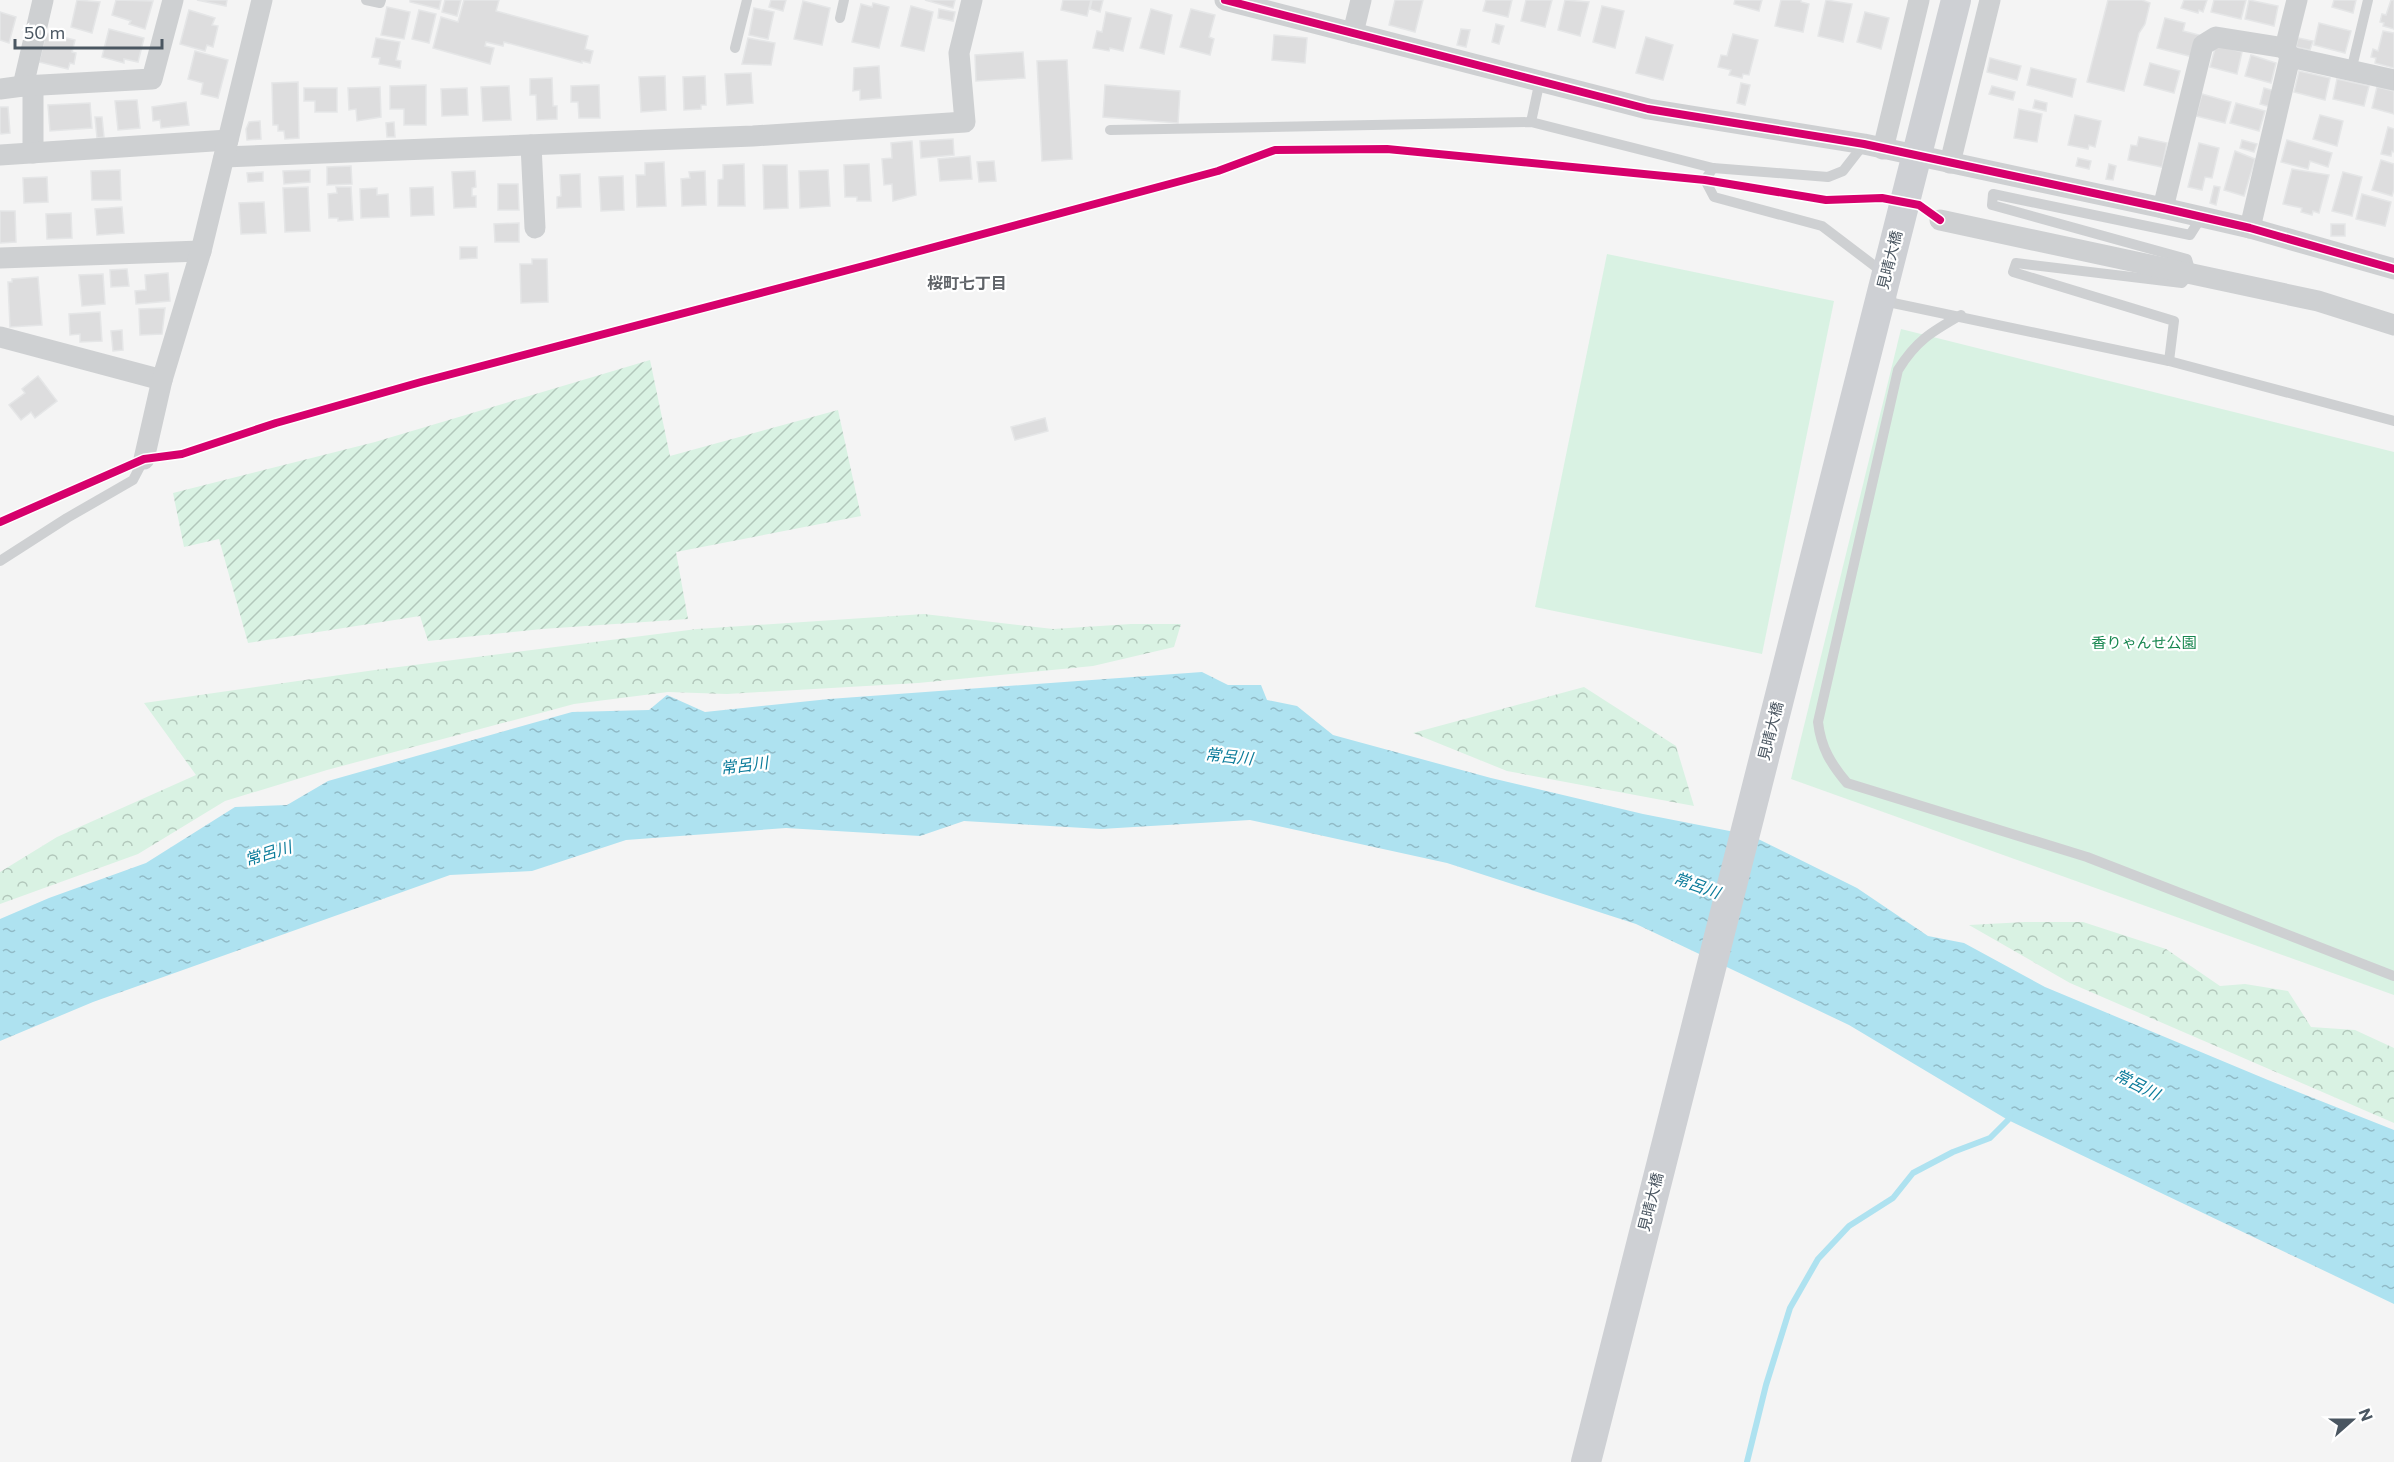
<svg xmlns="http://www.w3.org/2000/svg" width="2394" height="1462" font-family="Commissioner,'Noto Sans JP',sans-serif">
<defs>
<pattern id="forest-crowns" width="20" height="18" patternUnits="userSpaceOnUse" patternTransform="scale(1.5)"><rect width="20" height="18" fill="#d9f2e3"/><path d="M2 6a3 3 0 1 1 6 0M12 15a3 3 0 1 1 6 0" fill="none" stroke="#b2c7bb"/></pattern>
<pattern id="garden-furrows" width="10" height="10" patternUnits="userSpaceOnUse" patternTransform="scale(1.5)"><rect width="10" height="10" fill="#d9f2e3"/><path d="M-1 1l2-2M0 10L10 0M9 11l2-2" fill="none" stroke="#b2c7bb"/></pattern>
<pattern id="water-ripples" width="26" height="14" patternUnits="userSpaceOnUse" patternTransform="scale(1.5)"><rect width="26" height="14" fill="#aee2f0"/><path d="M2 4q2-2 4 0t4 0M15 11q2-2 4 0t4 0" fill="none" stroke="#90bac6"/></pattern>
</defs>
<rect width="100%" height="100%" fill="#f4f4f4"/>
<!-- forest -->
<g fill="url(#forest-crowns)">
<path d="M924 614 1053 629 1131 624H1181L1174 647 1093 666 918 683 727 694 668 692 574 704 327 770 225 801 138 854 0 904V872L57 837 196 775 144 703 375 670 697 629Z"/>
<path d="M1584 687 1676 746 1694 806 1507 771 1413 733Z"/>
<path d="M2025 922H2083L2166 949 2220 986 2245 984 2288 991 2311 1027 2355 1030 2394 1048V1123L2070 983 1969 925Z"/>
</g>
<!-- park -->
<g fill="#d9f2e3">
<path d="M1607 254 1834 301 1762 654 1535 607Z"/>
<path d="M1901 329 2394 452V995L1791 779Z"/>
</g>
<!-- garden -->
<path fill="url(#garden-furrows)" d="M650 360 670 456 838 410 861 516 676 552 688 619 542 629 428 641 420 616 248 643 219 539 184 547 173 493 375 442Z"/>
<!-- water -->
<path fill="url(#water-ripples)" d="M1202 672 1228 685H1261L1267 700 1297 706 1333 735 1491 778 1643 814 1750 835 1857 888 1928 936 1964 943 2045 987 2268 1080 2394 1130V1304L2008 1120 1849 1025 1636 924 1447 863 1250 820 1101 829 964 821 920 836 786 828 626 840 532 871 450 875 93 1002 0 1041V919L49 898 146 863 235 807 287 805 328 781 572 712 649 710 667 695 705 712 829 699Z"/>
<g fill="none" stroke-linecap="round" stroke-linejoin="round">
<!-- stream -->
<path stroke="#aee2f0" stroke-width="6" d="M1747 1462 1766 1385 1790 1308 1818 1259 1849 1226 1893 1198 1913 1173 1953 1152 1990 1138 2008 1120 2010 1115"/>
</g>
<!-- building -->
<g fill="#ddddde" stroke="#e5e6e7" stroke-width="1.5">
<path d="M77 0 100 2 92 33 71 27Z"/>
<path d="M116 0 153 1 145 29 129 24 131 21 112 15Z"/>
<path d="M197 0H227L226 6Z"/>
<path d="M410 0H441L439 9 410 2Z"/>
<path d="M445 0H461L457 16 442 12Z"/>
<path d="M464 0H499L496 11 588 36 585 49 593 51 590 63 582 61V63L504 42 503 46 486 42 485 46 494 48 490 64 433 48 441 17 458 22Z"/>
<path d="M771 0H786L783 11 769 7Z"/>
<path d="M925 0H955L953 8Z"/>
<path d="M1063 0H1091L1087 16 1061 10Z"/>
<path d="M1092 0H1103L1100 12 1090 9Z"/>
<path d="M1395 0H1423L1415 32 1389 25Z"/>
<path d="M1486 0H1512L1508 17 1483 11Z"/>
<path d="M1526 0H1552L1545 27 1521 21Z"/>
<path d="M1565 0 1589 2 1580 36 1558 30Z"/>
<path d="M1735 0H1762L1759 11 1734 4Z"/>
<path d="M1781 0H1801V2L1809 4 1803 32 1775 26Z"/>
<path d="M1826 0 1852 4 1843 42 1818 36Z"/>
<path d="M2108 0H2142L2150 3 2145 24 2139 33 2124 91 2087 82Z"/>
<path d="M2184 0H2207L2203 12 2199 10 2198 13 2181 8Z"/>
<path d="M2214 0H2246L2241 19 2211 12Z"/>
<path d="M2249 0 2278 6 2274 26 2245 19Z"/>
<path d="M2334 0H2356L2353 13 2332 7Z"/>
<path d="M2391 0H2394V29L2383 26 2384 23 2380 22 2382 14 2386 15Z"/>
<path d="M803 1 830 8 822 45 794 39Z"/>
<path d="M873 3 889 7 879 48 852 42 861 4 872 7Z"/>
<path d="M911 6 933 12 924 51 901 46Z"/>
<path d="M1602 6 1624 11 1615 48 1593 42Z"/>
<path d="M387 7 410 12 404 39 381 35Z"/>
<path d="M754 8 774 12 768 39 749 35Z"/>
<path d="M939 9 955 12 953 21 938 18Z"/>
<path d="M1151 9 1172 15 1164 54 1140 48Z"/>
<path d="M1191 9 1215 15 1209 37 1214 39 1210 55 1180 47Z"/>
<path d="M189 10 215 18 212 25 218 26 213 47 207 45 205 51 180 44Z"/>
<path d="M419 10 436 14 429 43 412 39Z"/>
<path d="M0 12 16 17 9 43 0 40Z"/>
<path d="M1106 12 1131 18 1123 51 1110 48 1109 51 1093 48 1097 31 1102 32Z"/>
<path d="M1865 12 1889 18 1881 49 1857 42Z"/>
<path d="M2165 18 2185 23 2183 31 2199 35 2193 57 2157 48Z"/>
<path d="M2319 23 2351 31 2345 53 2314 45Z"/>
<path d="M1496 24 1504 26 1499 44 1492 42Z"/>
<path d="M109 29 144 38 138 62 124 59V63L102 57Z"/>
<path d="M1461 29 1470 30 1466 47 1457 45Z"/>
<path d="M2383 31 2394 33V68L2375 63 2376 58 2371 57 2373 49 2378 51Z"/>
<path d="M46 33 75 40 72 52 76 53 74 64 70 63 68 69 39 62Z"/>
<path d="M1733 34 1758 40 1749 75 1743 74 1742 78 1729 75 1731 70 1718 67 1721 55 1727 56Z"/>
<path d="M1274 35 1307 38 1305 63 1272 60Z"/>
<path d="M1646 37 1673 45 1663 80 1636 73Z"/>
<path d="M376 38 400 42 396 60 401 61 400 68 379 64 380 58 372 57Z"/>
<path d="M748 38 775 43 771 65 742 64Z"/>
<path d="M2298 38 2313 41 2310 50 2296 47Z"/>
<path d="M2216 45 2242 52 2237 74 2210 67Z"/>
<path d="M195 51 228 60 218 98 201 94 203 83 188 79Z"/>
<path d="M1023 52 1025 78 976 81 975 55Z"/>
<path d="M2251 55 2276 63 2271 83 2245 76Z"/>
<path d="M1990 58 2021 66 2017 80 1987 72Z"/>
<path d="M1067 60 1072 159 1042 161 1037 61Z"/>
<path d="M2150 63 2180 71 2174 93 2144 85Z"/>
<path d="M879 66 881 98 860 100V90L853 91 854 68Z"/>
<path d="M2031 68 2076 79 2072 97 2027 85Z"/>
<path d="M2299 71 2330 78 2325 100 2294 92Z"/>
<path d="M751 73 753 103 727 105 725 74Z"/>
<path d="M665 76 666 110 641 112 639 77Z"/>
<path d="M705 76 706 105H701V109L684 110 683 77Z"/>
<path d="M552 78 553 106H557V119L537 120 536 95H530V79Z"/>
<path d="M2337 79 2369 86 2364 106 2333 99Z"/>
<path d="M298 82 299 138 285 139 284 131H278V125H273L272 83Z"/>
<path d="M1741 83 1750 85 1745 105 1737 103Z"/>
<path d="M426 85V125H404V109H390V86Z"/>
<path d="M599 85 600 118H579L578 102H571V86Z"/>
<path d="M1105 85 1180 91 1178 123 1103 117Z"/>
<path d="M509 86 511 120 483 121 481 87Z"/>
<path d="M1992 86 2015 92 2013 100 1989 94Z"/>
<path d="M380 87 381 117 357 121 356 109 349 110 348 88Z"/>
<path d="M2377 87 2394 91V114L2372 108Z"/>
<path d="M304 88H337V112H315V101H304Z"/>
<path d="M467 88 468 115 442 116 441 89Z"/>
<path d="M2264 88 2275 91 2271 107 2260 104Z"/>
<path d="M2202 94 2231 102 2225 123 2196 116Z"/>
<path d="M137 100 140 128 118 130 115 101Z"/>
<path d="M2035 100 2047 103 2046 111 2033 108Z"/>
<path d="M186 102 189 125 161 128 160 120 153 121 152 107Z"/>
<path d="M90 103 92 128 50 131 48 105Z"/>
<path d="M2236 103 2265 111 2259 131 2230 123Z"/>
<path d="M0 107H8L10 133 1 134 0 131Z"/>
<path d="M2019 109 2042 114 2037 142 2014 138Z"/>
<path d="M2075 115 2101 121 2095 147 2089 145 2088 149 2068 145Z"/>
<path d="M2320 115 2343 121 2337 146 2313 139Z"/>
<path d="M95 117H102L104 137 97 138Z"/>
<path d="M260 121 261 139 247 140 246 129 249 122Z"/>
<path d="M394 122 395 137H387L386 123Z"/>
<path d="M2388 127 2394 129V152L2392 151 2391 156 2381 154Z"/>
<path d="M2139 137 2167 143 2162 167 2128 160 2131 145 2137 146Z"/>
<path d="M953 139 954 155 921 158 920 141Z"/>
<path d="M2242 140 2257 144 2254 152 2240 148Z"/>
<path d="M2287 140 2332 153 2328 167 2310 161 2308 169 2281 162Z"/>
<path d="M912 141 916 195 893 201 892 184 884 185 882 159 892 158 891 143Z"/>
<path d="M2199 143 2219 148 2212 178 2205 177 2202 190 2188 187Z"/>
<path d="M2235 151 2255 159 2244 196 2224 190Z"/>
<path d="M970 156 972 179 940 181 938 159Z"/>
<path d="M2078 158 2091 161 2089 169 2076 166Z"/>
<path d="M2381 160 2394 164V189L2392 196 2372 190Z"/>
<path d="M994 161 996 181 979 182 977 162Z"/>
<path d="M664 162 666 206 637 207 636 175H645V163Z"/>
<path d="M744 164 745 206H718V180L723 179V165Z"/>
<path d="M869 164 871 201H857V197H845L844 165Z"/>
<path d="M2109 164 2116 166 2113 180 2106 179Z"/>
<path d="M763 165H787L788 208 764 209Z"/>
<path d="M351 166 352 184 327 185V167Z"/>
<path d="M2292 169 2329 175 2319 213 2313 211 2312 215 2301 212 2302 208 2283 204Z"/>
<path d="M120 170 121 200H92L91 171Z"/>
<path d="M310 170V182L284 184 283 171Z"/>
<path d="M828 170 830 206 800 208 799 171Z"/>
<path d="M475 171 476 187 472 188V196H476V207L454 208 452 172Z"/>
<path d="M705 171 706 205 682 206 681 179 690 178 689 172Z"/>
<path d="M263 172V181L248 182 247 173Z"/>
<path d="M2343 172 2362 177 2352 216 2332 211Z"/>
<path d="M580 174 581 207 557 208V197L561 196 560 175Z"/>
<path d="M623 176 624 210 601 211 599 177Z"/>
<path d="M47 177 48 202 24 203 23 178Z"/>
<path d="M498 184H518L519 210H498Z"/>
<path d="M2214 186 2220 187 2216 205 2210 203Z"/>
<path d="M308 187 310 231 285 232 283 188Z"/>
<path d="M336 187H351L353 220 338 221V218H329L328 194 337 193Z"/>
<path d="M433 187 434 215 411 216 410 188Z"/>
<path d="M377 188V195L388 194 389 217 361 218 360 189Z"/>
<path d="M2362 194 2391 202 2385 226 2356 219Z"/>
<path d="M264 202 266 233 241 234 239 203Z"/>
<path d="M122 207 124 233 97 235 95 209Z"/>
<path d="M0 211H15L16 242 0 243Z"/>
<path d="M71 213 72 238 47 239 46 214Z"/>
<path d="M519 223V242H495L494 224Z"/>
<rect x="2331" y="224" width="14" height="12"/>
<path d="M460 247H477V258L460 259Z"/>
<path d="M532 259H547L548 302 521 303 520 264H532Z"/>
<path d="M127 269 129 286 111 287 110 270Z"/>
<path d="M168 273 170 301 136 304 135 291 146 290 145 275Z"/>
<path d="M103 274 105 304 82 306 79 275Z"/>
<path d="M38 277 42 325 10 327 8 282H12V279Z"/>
<path d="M165 308 162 334 140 335 139 309Z"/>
<path d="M100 312 102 341 80 342V334L70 335 69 314Z"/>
<path d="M122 330 123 350 113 351 111 331Z"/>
<path d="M38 376 57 401 35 418 31 412 21 420 9 405 25 393 22 389Z"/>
<path d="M1045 418 1048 431 1015 440 1011 427Z"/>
</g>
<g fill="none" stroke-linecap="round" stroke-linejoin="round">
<!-- service -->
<g stroke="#ced0d2" stroke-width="10">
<path d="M366 0 380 3 381 0"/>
<path d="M840 18 844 0"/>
<path d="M735 48 747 0"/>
<path d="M2351 71 2368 0"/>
<path d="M1531 122 1540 80"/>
<path d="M1110 130 1531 122 1713 168 1828 177 1843 171 1864 144"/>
<path d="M1713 168 1705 180 1714 197 1822 226 1876 267 1881 277"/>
<path d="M1888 291 1893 303 2169 361 2394 421"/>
<path d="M1961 315C1931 332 1916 341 1898 370L1818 722C1821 748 1831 764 1847 783L2087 857 2394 976"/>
<path d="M2169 361 2174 321 2013 272 2016 263 2182 283 2191 273 2187 259 1992 205 1993 194 2190 235 2202 216"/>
<path d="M0 561 67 518 133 480 144 459"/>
</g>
<!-- minor -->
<g stroke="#ced0d2" stroke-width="21">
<path d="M1225 0 1648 109 1864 144 2163 208 2250 228 2394 269"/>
<path d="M1353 33 1361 0"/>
<path d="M2290 57 2394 80"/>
<path d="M23 86 43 0"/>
<path d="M33 86V153"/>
<path d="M0 89 23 86 152 79 173 0"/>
<path d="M531 145 535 228"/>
<path d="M1883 149 1919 0"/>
<path d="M0 155 228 140"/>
<path d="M224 157 753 136 965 122 959 53 972 0"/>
<path d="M1950 163 1990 0"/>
<path d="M2163 208 2203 45 2216 37 2285 48"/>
<path d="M1940 220 2318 301 2394 325"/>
<path d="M2250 228 2290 57 2285 48 2297 0"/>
<path d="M0 258 201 251"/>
<path d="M0 337 162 380"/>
<path d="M144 459 162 380 201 251 262 0"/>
</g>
<!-- secondary-bridge -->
<path stroke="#ced0d4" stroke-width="30" d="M1586 1462 1956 0"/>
<defs>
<g id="cycleway">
<path d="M1225 0 1648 109 1864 144 2163 208 2250 228 2394 269"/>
<path d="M0 522 144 459 182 454 276 423 421 382 871 264 1218 171 1275 150 1387 149 1705 180 1826 200 1882 198 1919 205 1940 220"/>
</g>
</defs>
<!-- cycleway casing -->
<use href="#cycleway" stroke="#fff" stroke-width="11"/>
<!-- cycleway -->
<use href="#cycleway" stroke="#d6006c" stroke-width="8"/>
</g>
<g text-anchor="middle" stroke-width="4.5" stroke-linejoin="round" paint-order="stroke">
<!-- street labels -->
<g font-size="15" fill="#4a5661" stroke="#fff">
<text transform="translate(1890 260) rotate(-76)" y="5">見晴大橋</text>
<text transform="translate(1771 731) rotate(-76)" y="5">見晴大橋</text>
<text transform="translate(1651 1202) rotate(-76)" y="5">見晴大橋</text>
</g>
<!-- park labels -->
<g font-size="15" fill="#17864f" stroke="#fff">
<text x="2144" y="648">香りゃんせ公園</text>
</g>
<!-- neighbourhood labels -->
<g font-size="16" font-weight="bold" fill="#5f6368" stroke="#fff">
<text x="967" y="289">桜町七丁目</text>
</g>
<!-- water labels -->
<g font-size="16" font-style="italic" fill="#0c7c9b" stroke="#fff">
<text transform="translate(1229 756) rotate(6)" y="6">常呂川</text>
<text transform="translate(744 765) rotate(-7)" y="6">常呂川</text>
<text transform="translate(268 853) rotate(-17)" y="6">常呂川</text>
<text transform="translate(1697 885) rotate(20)" y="6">常呂川</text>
<text transform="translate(2137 1084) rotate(27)" y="6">常呂川</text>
</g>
</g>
<!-- north arrow -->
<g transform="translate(2352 1420) rotate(69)" stroke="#ffffff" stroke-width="4.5" paint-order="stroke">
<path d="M0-4.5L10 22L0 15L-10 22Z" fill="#4a5661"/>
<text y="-9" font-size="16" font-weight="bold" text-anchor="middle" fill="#4a5661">N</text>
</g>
<!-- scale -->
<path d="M15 39v9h147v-9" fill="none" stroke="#4a5661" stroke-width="3"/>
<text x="24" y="39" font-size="18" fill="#4a5661" stroke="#ffffff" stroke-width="4.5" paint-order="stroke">50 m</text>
</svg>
